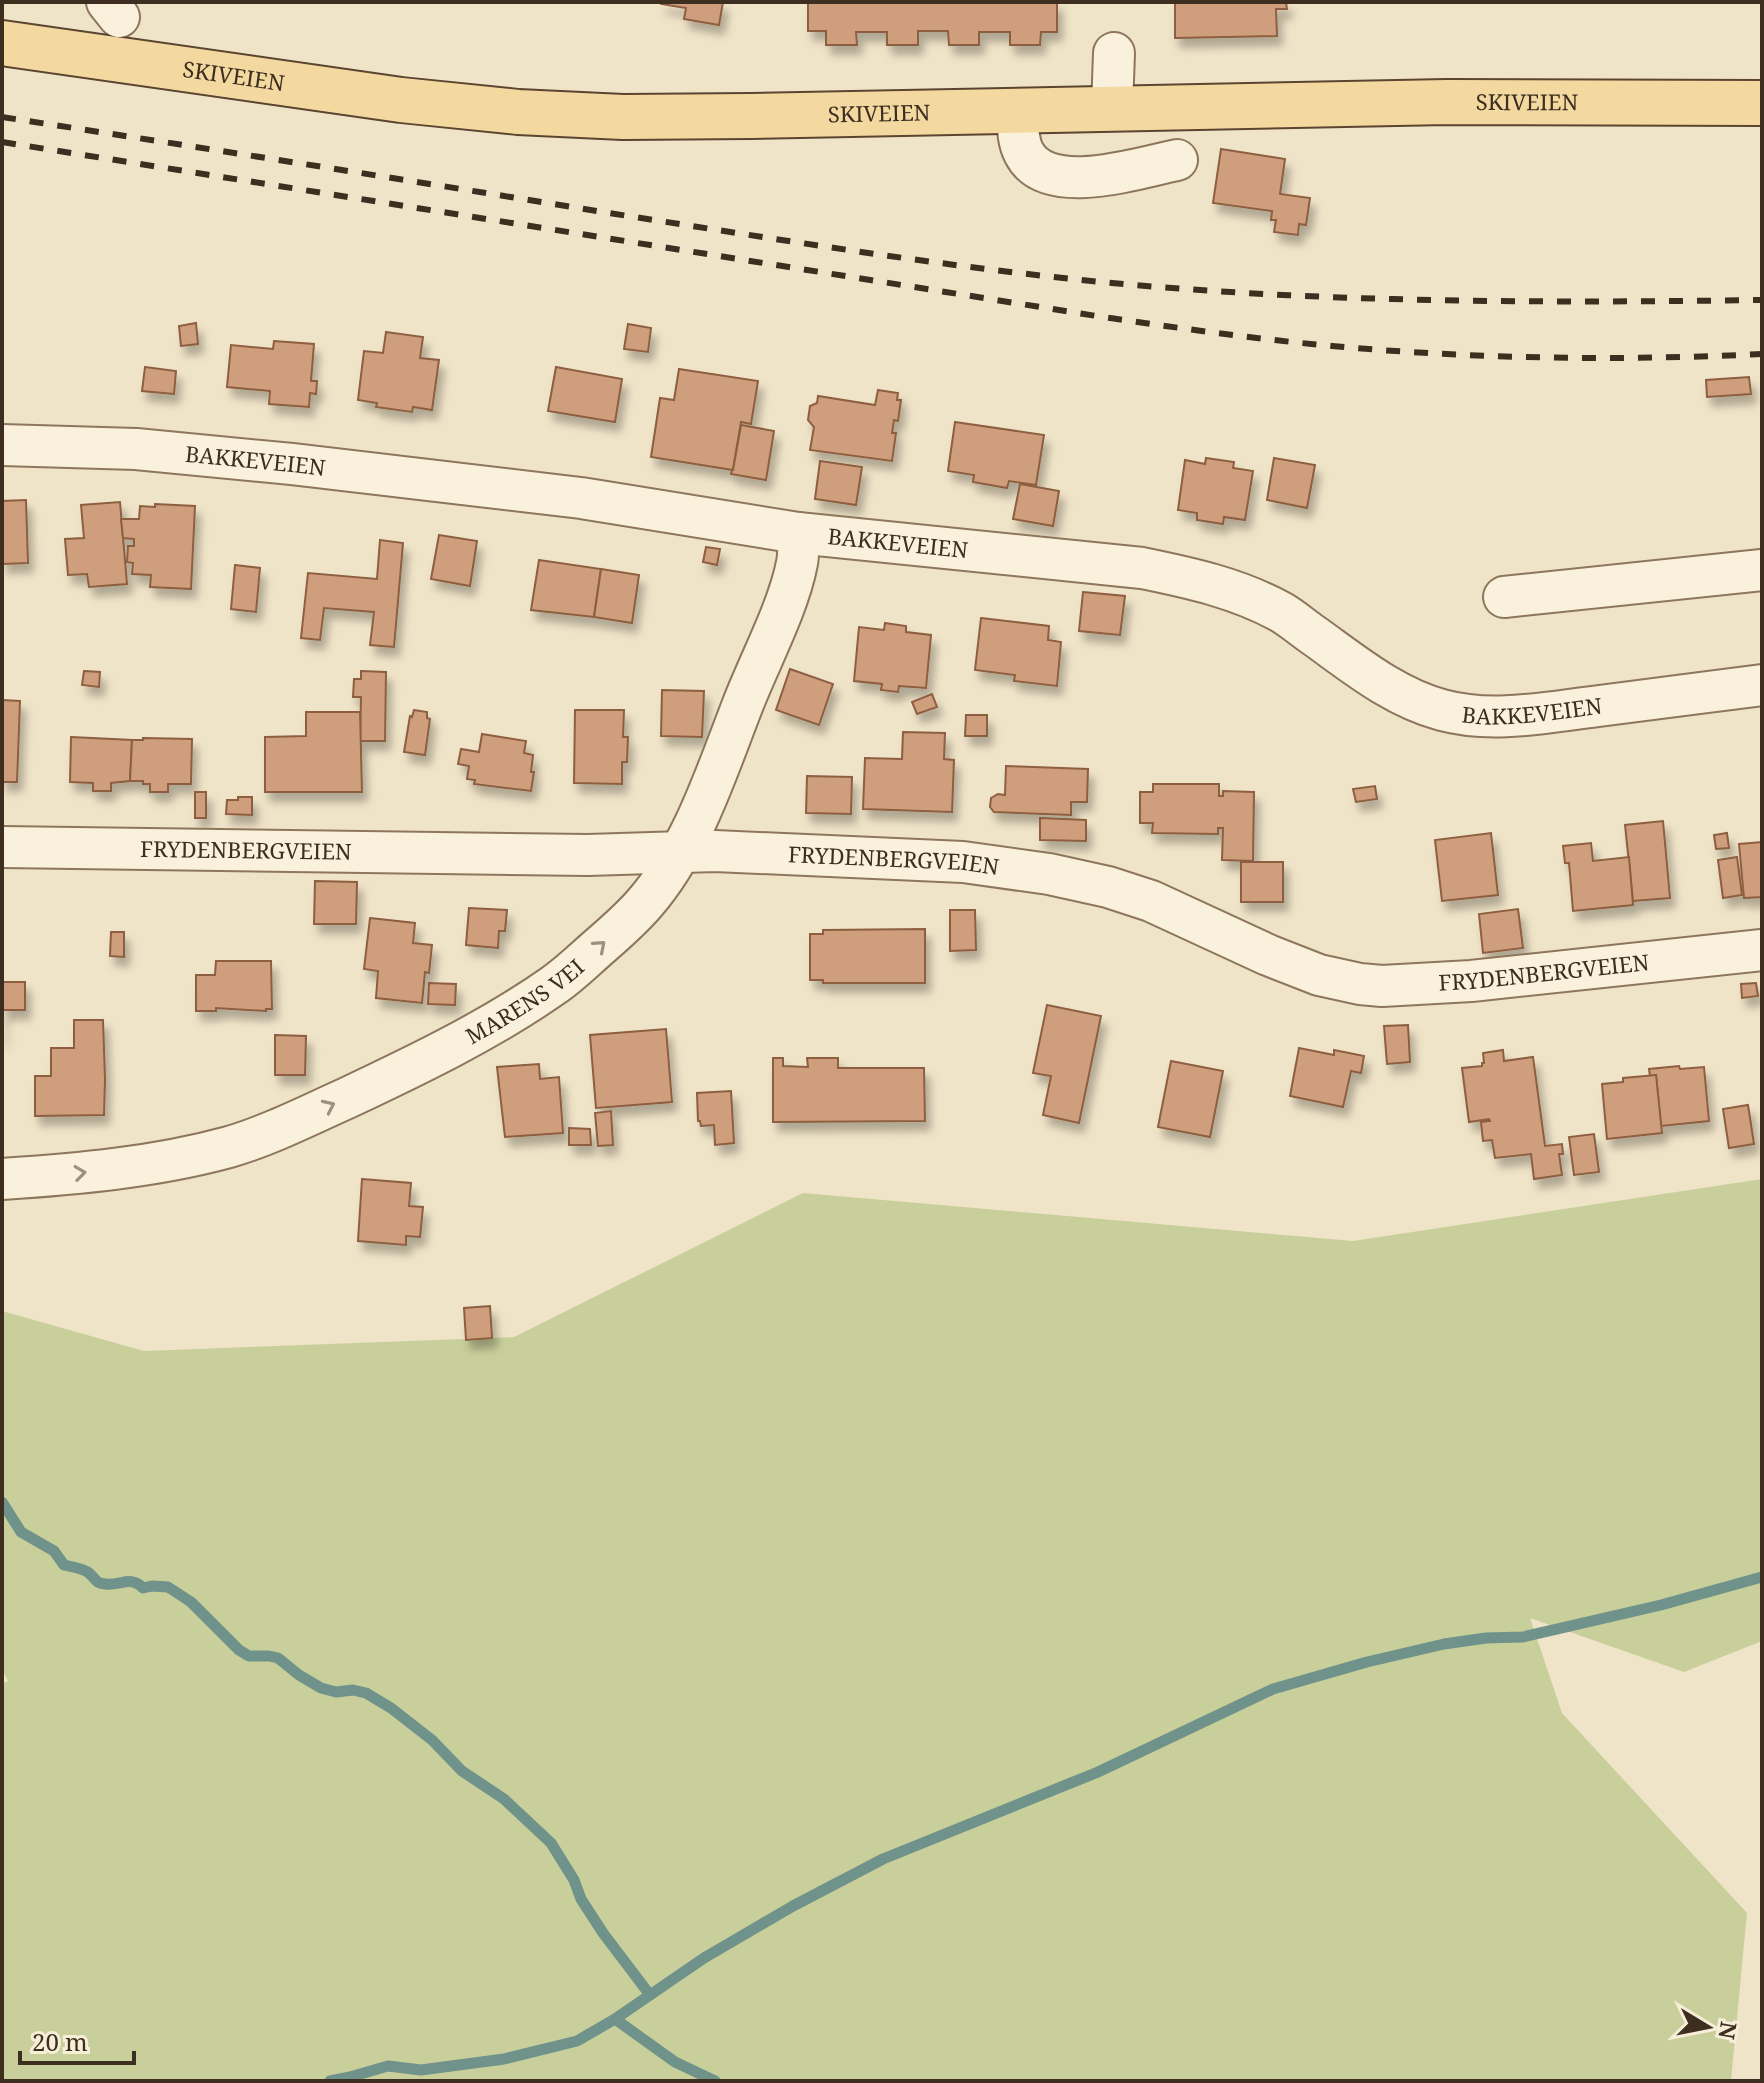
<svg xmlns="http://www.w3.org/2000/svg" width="1764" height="2083" font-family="'Noto Serif',serif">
<defs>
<filter id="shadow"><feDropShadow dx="5" dy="9" stdDeviation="4" flood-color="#0004"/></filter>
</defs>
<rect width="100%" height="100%" fill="#f0e4c8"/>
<!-- green -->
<path fill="#c9cf9b" d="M1762 1179V1641L1684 1672 1530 1618 1562 1713 1747 1913 1731 2081H2V1684L8 1681 2 1670V1311L144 1351 514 1337 803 1193 1353 1241Z"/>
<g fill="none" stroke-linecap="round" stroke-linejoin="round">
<!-- stream -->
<g stroke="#6f938a" stroke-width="11">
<path d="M2 1502 21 1532 54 1551 64 1565C72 1567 83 1568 89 1573 96 1579 95 1583 105 1584 120 1586 131 1575 143 1588L152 1586 168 1587 191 1602 239 1650 249 1656H269L278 1658 299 1675 321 1688 336 1692 353 1690 366 1693 391 1708 432 1740 462 1771 504 1799 551 1843 574 1880 581 1899 603 1933 650 1995"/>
<path d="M615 2019 675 2062 715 2081"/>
<path d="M330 2081 350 2077 388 2066 421 2070 504 2059 577 2041 615 2019 704 1958 793 1906 883 1859 1098 1772 1273 1689 1367 1662 1444 1644 1486 1638 1523 1637 1661 1605 1762 1577"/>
</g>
</g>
<!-- building -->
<g fill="#cf9f7d" stroke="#8d5f41" stroke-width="2" filter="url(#shadow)">
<path d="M661 2H723L719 25 684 19 686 8 661 4Z"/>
<path d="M808 2H1057V32H1041L1040 45H1010V32H979V45H949L948 31H918V45H887V32H856L857 45H826V31H808Z"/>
<path d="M1175 2H1286L1287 9H1276L1277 36 1175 38Z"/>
<path d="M1221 149 1285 159 1280 194 1310 198 1306 225 1299 224 1298 235 1274 232 1276 220H1271L1272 211 1213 203Z"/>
<path d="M196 323 198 344 181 346 179 326Z"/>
<path d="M628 324 651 328 648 352 624 349Z"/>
<path d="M386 332 423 337 420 358 439 360 432 410 413 407 412 412 376 407 377 403 358 400 364 351 383 353Z"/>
<path d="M274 341 314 344 311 381H317L316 394 310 393 309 407 269 404 270 391 227 387 231 345 273 349Z"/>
<path d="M145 367 176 371 174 394 142 391Z"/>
<path d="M556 367 622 379 615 422 548 411Z"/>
<path d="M679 369 758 381 751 424 741 422 733 470 651 457 660 398 674 400Z"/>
<path d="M1749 377 1751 394 1707 397 1706 380Z"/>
<path d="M878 390 898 393 897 400H901L898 421 894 420 892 433H896L892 461 810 450 814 427 808 420 810 406 817 403 818 396 875 405Z"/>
<path d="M955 422 1044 435 1036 485 1009 481 1007 488 973 482 974 475 948 471Z"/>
<path d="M741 425 774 431 766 480 731 474 732 470H733Z"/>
<path d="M1206 458 1234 462 1233 468 1253 471 1245 520 1224 517 1223 524 1197 520V513L1178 510 1185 460 1205 464Z"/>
<path d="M1274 458 1315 465 1307 508 1267 500Z"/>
<path d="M820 461 862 467 856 505 815 499Z"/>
<path d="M1020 484 1059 491 1053 526 1013 519Z"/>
<path d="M26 500 28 563 2 564V501Z"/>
<path d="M120 502 127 584 89 587 87 574 68 575 65 539 84 538 81 505Z"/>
<path d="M155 504 195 506 191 589 150 587 151 575 132 574 133 563 127 562 128 546H134V539L123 538 121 519H139L140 506 155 507Z"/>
<path d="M439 535 477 541 470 586 431 579Z"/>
<path d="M380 540 403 543 394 647 370 645 374 612 324 608 320 640 301 638 308 573 377 579Z"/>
<path d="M706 547 720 549 717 565 703 562Z"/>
<path d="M539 560 601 569 594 617 531 610Z"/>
<path d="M235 565 260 568 256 612 231 609Z"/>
<path d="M601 569 639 575 632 623 594 617Z"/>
<path d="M1083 592 1125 596 1120 635 1079 631Z"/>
<path d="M981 618 1049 626 1048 640 1061 642 1057 686 1014 681 1015 675 975 670Z"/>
<path d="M885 623 906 626V632L931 635 926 688 899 686 898 692 881 690 882 684 854 681 859 627 884 630Z"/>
<path d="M790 669 833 684 819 725 776 710Z"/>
<path d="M84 671 100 672 99 687 82 685Z"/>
<path d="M361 671 386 672 385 741H360L361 697H353L354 679H361Z"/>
<path d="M662 690 704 691 702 737 661 736Z"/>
<path d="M932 694 937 707 917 714 912 702Z"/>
<path d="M2 700 20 701 17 782H2Z"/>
<path d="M414 710 427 712V718L430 719 425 755 404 752 410 716 412 717Z"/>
<path d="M575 710H624L623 737H628L627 762H622V784L574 783Z"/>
<path d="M306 712H360L362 792H265V737L306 736Z"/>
<path d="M966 715H987V736H965Z"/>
<path d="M903 732 945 733 944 759 954 760 952 812 863 809 865 758 902 759Z"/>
<path d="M482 734 526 741 524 753 533 755 531 772H534L531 791 474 784 475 780 467 779 469 766 458 764 461 749 479 752Z"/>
<path d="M71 737 132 740 130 781 111 783V791H93V783L70 782Z"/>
<path d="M143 738 192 739 191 784H168V792H150V784H143V781H130L132 740H143Z"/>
<path d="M1006 766 1088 769 1087 802H1071V815L994 812 990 807 991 798 998 794 1005 795Z"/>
<path d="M807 776 852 777 851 814 806 813Z"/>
<path d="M1153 784H1219V796H1223V791L1254 792 1253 861 1222 860 1223 828H1218V834L1152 833 1153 823H1140V792H1153Z"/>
<path d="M1375 786 1377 799 1356 802 1353 789Z"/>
<rect x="195" y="792" width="11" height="26"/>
<path d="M238 797H252V815L226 814 227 800H238Z"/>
<path d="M1040 818 1086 820V841L1040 840Z"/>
<path d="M1663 821 1670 898 1633 901 1625 825Z"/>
<path d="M1491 833 1498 895 1442 901 1435 840Z"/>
<path d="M1727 833 1729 848 1716 849 1714 835Z"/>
<path d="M1762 842V897L1744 898 1739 844Z"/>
<path d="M1591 843 1593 861 1629 857 1633 905 1573 911 1569 863H1565L1563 846Z"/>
<path d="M1737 857 1742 895 1723 898 1718 860Z"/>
<rect x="1241" y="862" width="42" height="40"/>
<path d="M315 881 357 882 356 924H314Z"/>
<path d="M469 908 507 910 505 931H499L498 948 466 945Z"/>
<path d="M1518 909 1523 948 1483 953 1479 914Z"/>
<path d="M950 910H975L976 950 950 951Z"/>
<path d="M370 918 415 923 413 943 432 945 429 973 425 972 422 1003 376 998 378 971 364 969Z"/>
<path d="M925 929V983H823V980H810V934H823V930Z"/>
<path d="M111 932H124V957L110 956Z"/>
<path d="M216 961H271L272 1009H266V1011L216 1008V1011H196V975H215Z"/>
<path d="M2 982H25V1010H3L2 1040Z"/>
<path d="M429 983 456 984 455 1005 428 1004Z"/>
<path d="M1756 983 1758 996 1742 998 1741 984Z"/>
<path d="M1047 1005 1101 1016 1079 1123 1043 1115 1051 1076 1033 1073Z"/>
<path d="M74 1020H103L105 1079 104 1115 35 1116V1076H51V1048H74Z"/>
<path d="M1408 1025 1410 1062 1387 1064 1384 1026Z"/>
<path d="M666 1029 672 1102 596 1108 590 1035Z"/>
<path d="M275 1035 306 1036 305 1075H275Z"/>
<path d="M1299 1048 1334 1055V1050L1364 1056 1361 1073 1351 1071 1343 1107 1290 1096Z"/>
<path d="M1503 1050 1504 1061 1533 1057 1545 1146 1562 1144 1563 1154H1559L1562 1175 1534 1179 1531 1154 1495 1158 1492 1140 1483 1141 1481 1122 1490 1121 1489 1119 1469 1122 1462 1068 1482 1066V1063H1484L1483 1053Z"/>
<path d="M773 1058H783V1066L808 1067 807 1058H838V1068H924L925 1121 773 1122Z"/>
<path d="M1171 1061 1223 1071 1210 1137 1158 1127Z"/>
<path d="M539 1064 540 1079 559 1077 563 1133 505 1137 497 1067Z"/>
<path d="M1679 1066 1680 1069 1704 1067 1709 1121 1661 1126 1656 1075 1650 1076 1649 1069Z"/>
<path d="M1656 1075 1662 1133 1607 1139 1602 1084 1623 1082V1078Z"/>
<path d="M731 1091 734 1143 715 1145 714 1125 701 1126 700 1121H698L697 1093Z"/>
<path d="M1748 1105 1754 1144 1729 1148 1723 1109Z"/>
<path d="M611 1111 613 1145 598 1146 595 1113Z"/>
<path d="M569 1128 590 1129 591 1145H569Z"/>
<path d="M1594 1134 1599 1172 1574 1175 1569 1137Z"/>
<path d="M362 1179 411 1183 409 1206 423 1207 420 1237 406 1236V1245L358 1241Z"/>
<path d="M490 1306 492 1338 466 1340 464 1308Z"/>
</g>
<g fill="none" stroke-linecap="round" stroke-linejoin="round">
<defs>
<g id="minor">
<path d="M107 2 119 17"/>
<path d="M1112 108 1114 53"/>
<path d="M1017 110C1018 124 1017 140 1024 153 1047 198 1138 168 1177 160"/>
<path id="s1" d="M2 445 136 449 292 464 581 498 798 533 1142 568C1191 578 1237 588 1281 612 1293 619 1304 629 1316 637 1355 665 1394 697 1442 710 1493 724 1547 712 1599 706 1653 699 1708 692 1762 685"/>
<path d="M1504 597 1762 570"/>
<path id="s2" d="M2 847 588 855 715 851 963 862 1049 874 1108 887 1151 901 1268 955 1319 975 1360 984 1382 986 1471 981 1762 950"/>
<path id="s3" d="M2 1179C78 1174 156 1167 229 1147 270 1135 309 1115 347 1098 417 1065 490 1030 554 985 570 974 585 959 600 946 615 933 631 919 644 904 693 848 716 773 743 704 760 660 788 609 797 563 799 553 798 543 798 533"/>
</g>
<g id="major">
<path id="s4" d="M2 43 401 100 518 112 623 117 751 116 1447 102 1762 103"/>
</g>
</defs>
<!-- minor casing -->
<use href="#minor" stroke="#8d765c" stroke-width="44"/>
<!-- major casing -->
<use href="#major" stroke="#5b4430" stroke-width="48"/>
<!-- minor -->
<use href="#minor" stroke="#faf1dc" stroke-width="40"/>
<!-- major -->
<use href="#major" stroke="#f3d9a0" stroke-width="44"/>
<!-- rail -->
<g stroke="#3d2e20" stroke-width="6" stroke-dasharray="14 14" stroke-linecap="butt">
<path d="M2 117C204 148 407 180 609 213 776 239 944 267 1112 283 1328 303 1545 303 1762 300"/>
<path d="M2 142 1103 317C1179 328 1255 339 1332 346 1475 359 1619 361 1762 354"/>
</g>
</g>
<!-- one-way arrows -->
<defs><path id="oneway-chevron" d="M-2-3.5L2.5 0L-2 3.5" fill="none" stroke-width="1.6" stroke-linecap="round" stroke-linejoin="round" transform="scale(2)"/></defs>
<g stroke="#9c907e">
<use href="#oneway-chevron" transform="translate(600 946) rotate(-41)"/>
<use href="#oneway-chevron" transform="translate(329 1106) rotate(-25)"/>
<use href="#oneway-chevron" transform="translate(80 1173) rotate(-7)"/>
</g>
<g text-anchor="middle" stroke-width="8" stroke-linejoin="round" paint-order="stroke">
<!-- street labels -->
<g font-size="22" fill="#3d2e20" stroke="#f7eed8">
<text dy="8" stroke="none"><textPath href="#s4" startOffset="234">SKIVEIEN</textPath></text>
<text dy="8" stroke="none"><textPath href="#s4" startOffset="1530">SKIVEIEN</textPath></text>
<text dy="8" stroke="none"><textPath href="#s4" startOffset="882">SKIVEIEN</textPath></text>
<text dy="8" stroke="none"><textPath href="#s1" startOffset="254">BAKKEVEIEN</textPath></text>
<text dy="8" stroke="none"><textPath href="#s1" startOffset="902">BAKKEVEIEN</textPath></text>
<text dy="8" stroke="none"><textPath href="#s1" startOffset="1574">BAKKEVEIEN</textPath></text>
<text dy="8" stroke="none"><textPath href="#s2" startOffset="244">FRYDENBERGVEIEN</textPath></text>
<text dy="8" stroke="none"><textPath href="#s2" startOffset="892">FRYDENBERGVEIEN</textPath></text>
<text dy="8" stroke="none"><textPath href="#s2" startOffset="1564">FRYDENBERGVEIEN</textPath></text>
<text dy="8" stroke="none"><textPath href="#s3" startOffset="560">MARENS VEI</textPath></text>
</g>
</g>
<!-- border -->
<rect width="1764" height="2083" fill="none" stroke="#3d2e20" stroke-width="8"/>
<!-- north arrow -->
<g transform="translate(1708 2027) rotate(100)" stroke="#f7eed8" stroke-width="6" paint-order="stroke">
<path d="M0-6L14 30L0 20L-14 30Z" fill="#3d2e20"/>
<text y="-12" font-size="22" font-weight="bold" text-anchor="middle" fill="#3d2e20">N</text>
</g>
<!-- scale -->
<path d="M20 2051v12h114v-12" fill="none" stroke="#3d2e20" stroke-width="4"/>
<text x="32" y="2051" font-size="24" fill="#3d2e20" stroke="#f7eed8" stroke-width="6" paint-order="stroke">20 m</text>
</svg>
